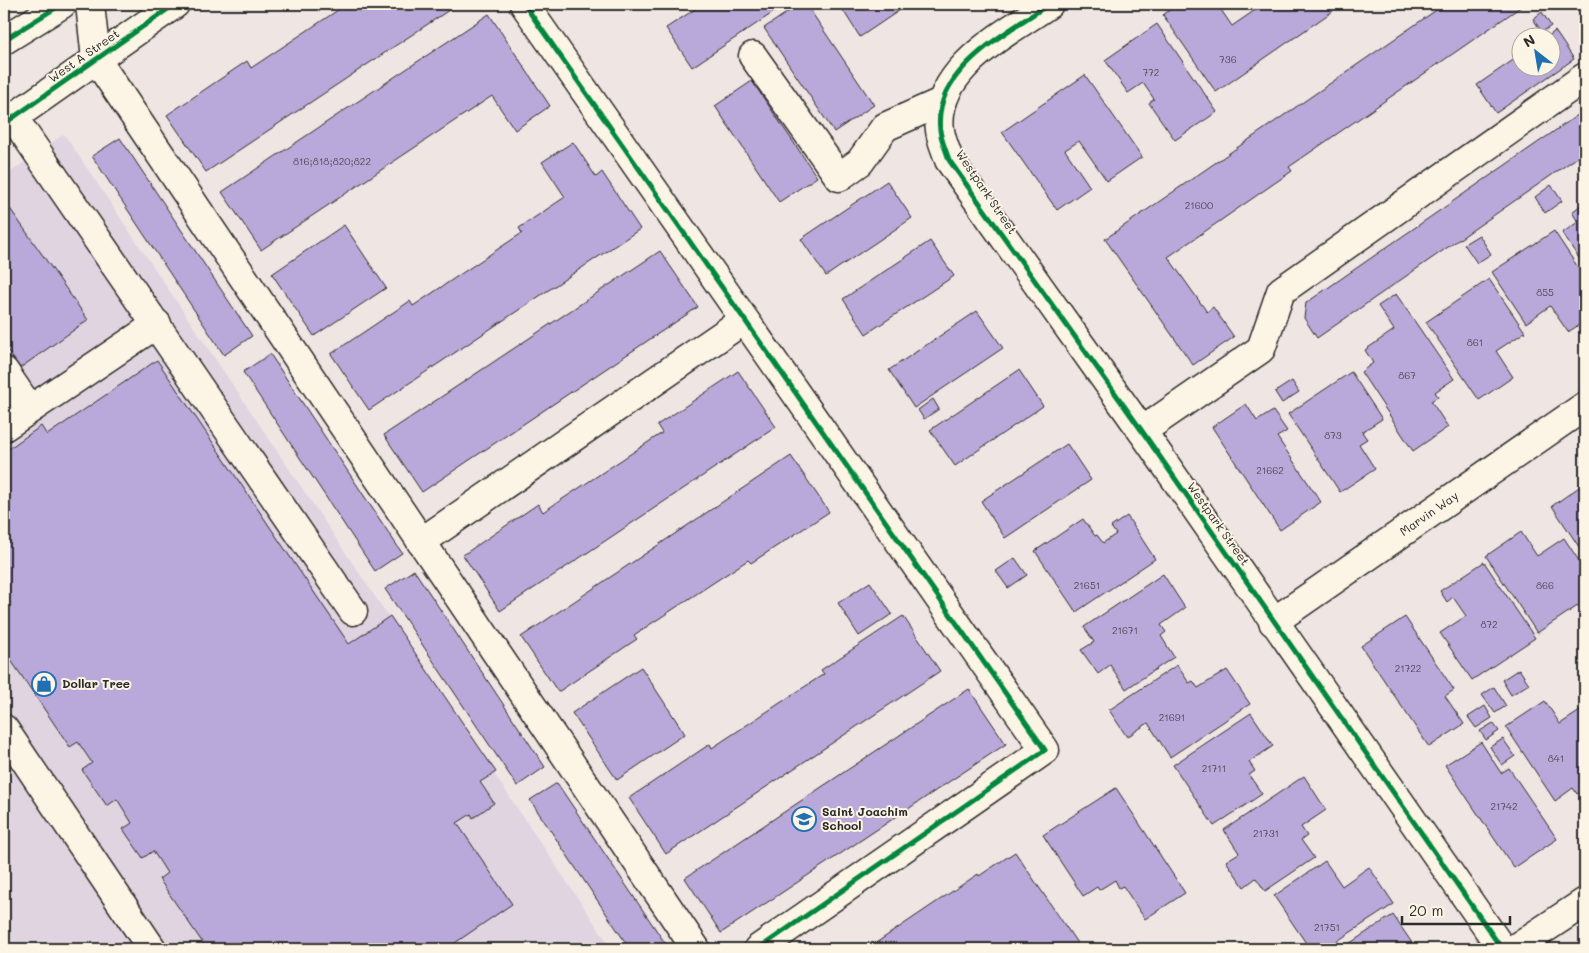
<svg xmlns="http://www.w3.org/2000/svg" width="1589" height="953" font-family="Mali,sans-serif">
<rect width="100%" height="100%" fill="#efe6e3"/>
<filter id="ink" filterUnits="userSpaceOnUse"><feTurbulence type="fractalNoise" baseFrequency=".02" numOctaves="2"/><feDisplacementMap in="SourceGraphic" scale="10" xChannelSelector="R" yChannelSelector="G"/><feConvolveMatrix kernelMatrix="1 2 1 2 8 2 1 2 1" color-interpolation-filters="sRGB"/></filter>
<g filter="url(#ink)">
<!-- built -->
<path fill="#dfd4e0" d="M64 134 612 949H4V177Z"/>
<!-- building -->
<g fill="#b9a9da" stroke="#2b2b2b">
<path d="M347 4H458L206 172 167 115 247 61 251 68Z"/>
<path d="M703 4H786L692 67 666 28Z"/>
<path d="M800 4H806L874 105 834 132 764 28Z"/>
<path d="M839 4H909L860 37Z"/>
<path d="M1178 4H1217L1232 26 1264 4H1328L1333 11 1216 92 1163 15Z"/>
<path d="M1445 4H1525L1289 167 1292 171 1168 257 1207 312 1213 307 1234 337 1193 365 1105 239Z"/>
<path d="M1542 12 1551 26 1542 32 1533 19Z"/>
<path d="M489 14 550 106 515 130 492 96 261 250 222 192Z"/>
<path d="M1157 24 1217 112 1175 140 1149 103 1154 99 1143 83 1128 93 1105 60Z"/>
<path d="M1555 31 1574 59 1496 113 1477 85 1522 54V68H1552V38H1546Z"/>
<path d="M1085 75 1142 157 1107 181 1079 141 1065 150 1090 187 1057 210 1002 132Z"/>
<path d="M752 81 817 177 779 202 715 106Z"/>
<path d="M1585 110V152L1317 338 1304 318 1306 303Z"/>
<path d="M120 138 252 336 224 355 92 156Z"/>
<path d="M573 142 596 177 602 172 640 229 369 410 331 354 410 301 413 306 522 233 519 228 565 197 542 162Z"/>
<path d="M887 181 912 218 826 276 801 239Z"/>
<path d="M1551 185 1562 201 1545 213 1535 197Z"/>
<path d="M4 200 88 320 20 368 4 345Z"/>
<path d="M1585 202V267L1562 233 1578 222 1572 212Z"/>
<path d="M344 225 386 288 314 336 272 274Z"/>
<path d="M1554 231 1585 278V321L1568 332 1550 306 1526 323 1492 272Z"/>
<path d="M1479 235 1491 254 1477 263 1464 244Z"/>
<path d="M930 241 954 276 866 334 843 299Z"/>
<path d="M660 251 698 307 422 492 384 435Z"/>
<path d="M1489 279 1525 332 1496 351 1513 377 1479 400 1426 322Z"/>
<path d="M1396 294 1454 379 1435 392 1438 397 1431 401 1448 427 1413 451 1361 372 1373 363 1365 350 1394 330 1378 306Z"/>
<path d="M977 311 1003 348 914 408 889 370Z"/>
<path d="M270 354 402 553 375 571 243 372Z"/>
<path d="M157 360 349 644 390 616 496 772 480 782 494 803 473 818 471 814 457 823 512 904 446 949H207L159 879 167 873 153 851 143 858 123 829 132 823 117 799 107 806 82 770 92 763 78 742 70 747 4 650V452L41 426 47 435Z"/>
<path d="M1019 370 1043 406 955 466 930 430Z"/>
<path d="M738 371 776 427 500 611 463 555 538 504 543 512 662 433 657 425Z"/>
<path d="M1351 372 1382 419 1362 432 1367 439 1359 444 1375 469 1340 492 1288 414Z"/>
<path d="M1292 381 1299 392 1282 403 1275 392Z"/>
<path d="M933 399 939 409 924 419 918 410Z"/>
<path d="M1246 404 1257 421 1273 411 1287 431 1277 437 1321 502 1280 530 1212 427Z"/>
<path d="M1067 444 1091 480 1005 538 981 501Z"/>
<path d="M791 456 829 512 751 563 748 560 634 635 637 639 558 692 521 637Z"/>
<path d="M1585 483V556L1552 506Z"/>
<path d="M1127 516 1155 559 1076 612 1035 551 1083 519 1095 536 1097 535 1103 543 1116 534 1111 527Z"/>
<path d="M1521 532 1537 556 1564 538 1585 570V601L1537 633 1486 556Z"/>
<path d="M1015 558 1027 575 1008 588 996 571Z"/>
<path d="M1484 562 1535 638 1472 680 1440 633 1466 616 1453 597 1447 602 1440 591Z"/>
<path d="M414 570 545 767 517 786 385 589Z"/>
<path d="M1163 574 1185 608 1161 625 1166 632 1161 636 1174 657 1126 689 1110 665 1098 674 1081 650 1094 642 1084 627Z"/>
<path d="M870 582 892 614 859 636 838 603Z"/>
<path d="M903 616 940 671 666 854 629 798 710 744 712 748 824 674 821 670Z"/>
<path d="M1405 617 1454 690 1445 696 1464 724 1429 747 1361 646Z"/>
<path d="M1177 665 1189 683 1193 681 1198 688 1227 670 1250 704 1170 757 1148 723 1127 737 1109 710Z"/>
<path d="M641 667 685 734 617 780 572 713Z"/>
<path d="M1519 669 1529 684 1511 695 1502 680Z"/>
<path d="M1494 687 1506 706 1495 713 1482 695Z"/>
<path d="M969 689 1006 744 721 933 685 878Z"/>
<path d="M1545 701 1560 724 1583 709 1585 713V788L1577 794 1573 788 1555 801 1506 727Z"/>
<path d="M1485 706 1492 718 1476 728 1468 717Z"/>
<path d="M1251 713 1273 746 1249 762 1255 771 1249 775 1262 794 1214 826 1173 765Z"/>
<path d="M1493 723 1499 731 1486 740 1480 731Z"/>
<path d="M1503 739 1515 756 1502 765 1490 747Z"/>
<path d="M1481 742 1501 773 1509 768 1557 839 1514 868 1445 765Z"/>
<path d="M1304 776 1326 810 1301 827 1307 836 1301 840 1314 858 1265 891 1256 878 1244 887 1226 861 1239 853 1224 830Z"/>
<path d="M557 783 669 949H630L530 800Z"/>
<path d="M1116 788 1185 893 1145 919 1123 886 1119 888 1115 880 1099 890 1097 887 1083 896 1043 835Z"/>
<path d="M1015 852 1077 943 1067 949H867L978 874 979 876Z"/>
<path d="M1325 861 1342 886 1369 867 1394 904 1325 949H1310L1274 896Z"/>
<path d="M1393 915 1414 946 1409 949H1341Z"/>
</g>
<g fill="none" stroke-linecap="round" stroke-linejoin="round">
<defs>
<g id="minor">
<path d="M524 4 1045 750 758 949"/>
<path d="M1049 4C1007 33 932 70 940 130 941 140 946 150 949 160L1142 431 1502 949"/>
<path d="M753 56 839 177 860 162 885 127 941 102"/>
<path d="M96 59 696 949"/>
<path d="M13 117 353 611"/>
<path d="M4 371 30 409"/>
<path d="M4 427 157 324"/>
<path d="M1142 431 1261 349 1281 291 1585 77"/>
<path d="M421 542 744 320"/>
<path id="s1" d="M1273 622 1585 406"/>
<path d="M4 729 152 949"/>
<path d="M1514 949 1585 902"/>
</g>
<g id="major">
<path d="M90 4 96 59"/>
<path d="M4 40 62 4"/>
<path d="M4 124 175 4"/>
</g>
</defs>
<!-- minor casing -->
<use href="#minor" stroke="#2b2b2b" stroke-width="31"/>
<!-- major casing -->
<use href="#major" stroke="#2b2b2b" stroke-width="31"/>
<!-- minor -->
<use href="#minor" stroke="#fcf5e5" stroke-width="28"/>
<!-- major -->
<use href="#major" stroke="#fcf5e5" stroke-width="28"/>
<defs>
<g id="cycleway">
<path d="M524 4 1045 750 758 949"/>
<path d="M1049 4C1007 33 932 70 940 130 941 140 946 150 949 160L1142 431 1502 949"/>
<path d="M4 40 62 4"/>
<path d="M4 124 175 4"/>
</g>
</defs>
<!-- cycleway casing -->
<use href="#cycleway" stroke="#fcf5e5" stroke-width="8"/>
<!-- cycleway -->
<use href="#cycleway" stroke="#00873e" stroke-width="5"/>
</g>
</g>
<!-- icons -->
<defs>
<symbol id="shop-ring" viewBox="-11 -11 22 22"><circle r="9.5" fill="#fcf5e5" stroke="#1f6fb2" stroke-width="1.5"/><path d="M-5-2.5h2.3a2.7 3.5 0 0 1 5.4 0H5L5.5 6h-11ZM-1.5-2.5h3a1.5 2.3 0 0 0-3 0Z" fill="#1f6fb2"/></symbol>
<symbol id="school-ring" viewBox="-11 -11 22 22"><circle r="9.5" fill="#fcf5e5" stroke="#1f6fb2" stroke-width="1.5"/><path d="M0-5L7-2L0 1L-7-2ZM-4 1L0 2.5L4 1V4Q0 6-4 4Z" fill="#1f6fb2"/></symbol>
</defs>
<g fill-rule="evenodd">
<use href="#shop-ring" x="30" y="670" width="28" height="28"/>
<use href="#school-ring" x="790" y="805" width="28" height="28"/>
</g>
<g text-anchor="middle" stroke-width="4" stroke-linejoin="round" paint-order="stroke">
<!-- number labels -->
<g font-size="10" fill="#4e4a57">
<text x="1228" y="63">736</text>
<text x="1151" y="76">772</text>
<text x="332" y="165">816;818;820;822</text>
<text x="1199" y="209">21600</text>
<text x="1545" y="296">855</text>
<text x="1475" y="346">861</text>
<text x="1407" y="379">867</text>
<text x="1333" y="439">873</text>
<text x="1270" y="474">21662</text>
<text x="1087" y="589">21651</text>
<text x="1545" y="589">866</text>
<text x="1489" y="628">872</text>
<text x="1125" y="634">21671</text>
<text x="1408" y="672">21722</text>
<text x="1172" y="721">21691</text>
<text x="1556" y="762">841</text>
<text x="1214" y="772">21711</text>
<text x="1504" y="810">21742</text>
<text x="1266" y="837">21731</text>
<text x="1327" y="931">21751</text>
</g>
<!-- street labels -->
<g font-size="12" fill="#2b2b2b" stroke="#fcf5e5">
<text transform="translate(84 56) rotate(-35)" y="4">West A Street</text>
<text transform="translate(986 192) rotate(56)" y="4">Westpark Street</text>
<text dy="4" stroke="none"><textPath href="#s1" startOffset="190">Marvin Way</textPath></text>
<text transform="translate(1218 524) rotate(55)" y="4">Westpark Street</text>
</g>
<!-- poi labels -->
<g font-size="12" font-weight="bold" fill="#2b2b2b" stroke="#fcf5e5" text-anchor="start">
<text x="62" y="688">Dollar Tree</text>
<text x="822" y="816">Saint Joachim<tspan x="822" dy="14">School</tspan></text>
</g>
</g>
<!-- margin -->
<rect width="1589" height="953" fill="none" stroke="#fcf5e5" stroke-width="20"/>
<rect x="10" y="10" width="1569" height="933" fill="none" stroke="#2b2b2b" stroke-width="2" filter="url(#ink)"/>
<!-- north arrow -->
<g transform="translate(1536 52) rotate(329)"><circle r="24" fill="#fcf5e5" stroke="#a8a49b"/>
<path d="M0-4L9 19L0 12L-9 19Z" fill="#1f6fb2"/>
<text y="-8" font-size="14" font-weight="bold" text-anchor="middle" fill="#2b2b2b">N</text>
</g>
<!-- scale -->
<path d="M1402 916v8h108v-8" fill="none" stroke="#2b2b2b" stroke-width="2.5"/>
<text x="1409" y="916" font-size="15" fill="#2b2b2b" stroke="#fcf5e5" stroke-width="4" paint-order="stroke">20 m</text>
</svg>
